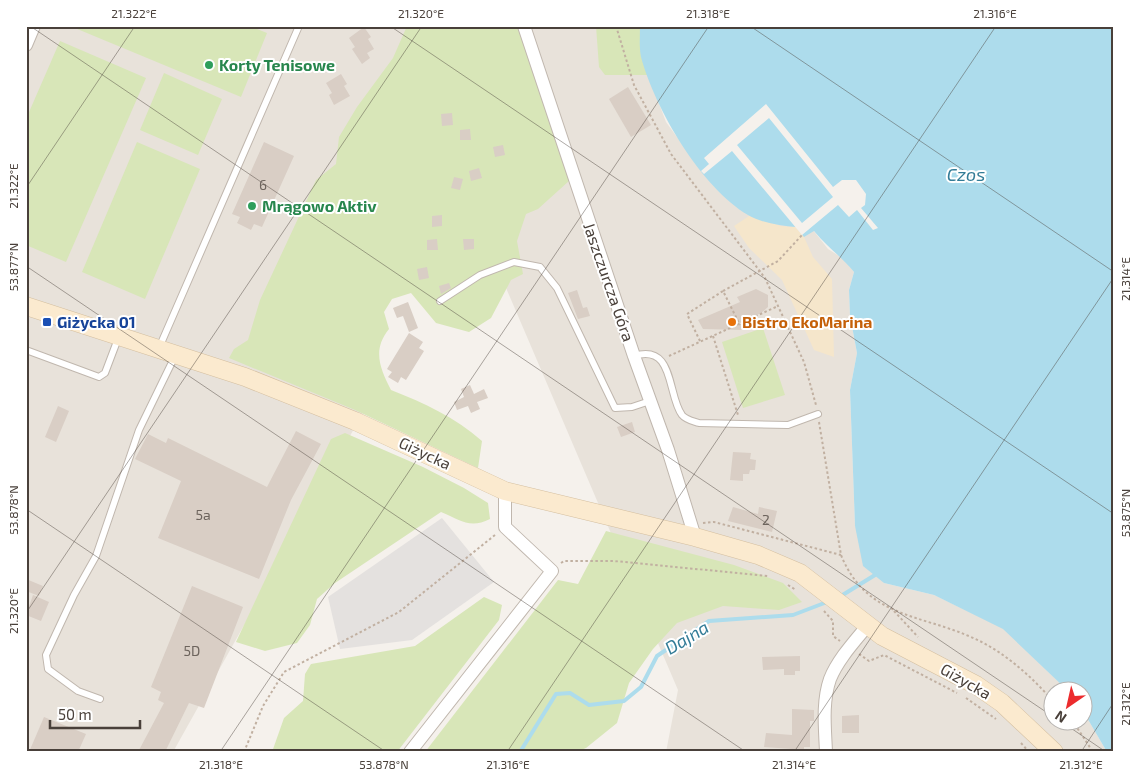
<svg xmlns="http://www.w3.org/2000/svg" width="1140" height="778" font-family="'Exo 2',sans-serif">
<rect width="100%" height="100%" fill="#f5f1ec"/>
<!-- residential -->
<path fill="#e8e2da" d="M26 26H640L641 56 666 122 704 174 813 230 828 249 844 259 854 272 849 290 850 316 857 353 850 390 855 526 884 583 934 595 1003 628 1067 690H1052V720H1082L1083 711 1107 752H666L678 690 409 61 369 402 173 752H26Z"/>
<!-- green -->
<g fill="#d8e6b8">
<path d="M70 26H250L267 33 241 97Z"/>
<path d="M407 26H517L569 181 538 209 526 214 517 241 523 274 511 280 491 318 469 332 436 323 411 293 392 299 384 312 389 329C372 350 380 368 391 390 424 403 455 417 482 441L478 468 355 410 229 358 234 349 248 340 260 300 316 180 336 164 339 137 357 107 393 58Z"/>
<path d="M596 26H640L641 56 648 75H605L599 67Z"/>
<path d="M60 41 146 78 66 262 26 245V119Z"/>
<path d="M164 73 222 99 198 155 140 130Z"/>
<path d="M137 142 200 169 145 299 82 272Z"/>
<path d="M763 328 785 395 743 408 722 342Z"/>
<path d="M345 433 423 467 464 488 488 503 490 519C470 529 460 520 441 512L335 583 317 599 310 625 297 643 265 651 236 642 331 439Z"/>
<path d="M606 531 734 565 783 583 802 602 779 610 723 606 677 623 653 649 629 683 617 723 586 748 576 752H425L558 580 578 584Z"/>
<path d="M484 597 502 605 499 620 397 752H272L284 718 303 701 305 674 311 664 415 646Z"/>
</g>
<!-- sand -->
<path fill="#f5e6cb" d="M749 216 781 226 796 227 804 237 813 257 832 279 834 357 814 350 782 280 749 248 734 226Z"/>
<!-- parking -->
<path fill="#e4e1df" d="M442 518 494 582 412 640 340 649 328 597Z"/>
<!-- water -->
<path fill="#addcec" d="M640 26H1114V752H1107L1083 711 1082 690H1067L1003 629 934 595 884 583 863 566 855 526 850 390 857 353 850 316 849 290 854 272C841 256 827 247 814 231L804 237 796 227C781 226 762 223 748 215 701 187 655 109 641 57 639 47 640 36 640 26Z"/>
<!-- pier -->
<path fill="#f5f1ec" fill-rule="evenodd" d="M766 104 833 187 842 180H856L866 194 865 205 861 208 878 228 873 230 857 210 849 217 838 205 802 235 732 151 704 174 701 171 709 164 704 158ZM769 118 833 197 802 223 737 145Z"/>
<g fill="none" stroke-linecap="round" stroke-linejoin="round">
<!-- stream -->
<g stroke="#addcec" stroke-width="4">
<path d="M841 596 875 575"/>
<path d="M520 752 556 694 570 693 589 705 624 701 641 687 657 656 709 621 793 615 827 602"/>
</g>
</g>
<!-- building -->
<g fill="#d9cec5">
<path d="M364 27 371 37 368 39 374 49 367 53 370 58 362 64 352 49 355 47 349 38Z"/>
<path d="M341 74 347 84 344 86 350 96 334 105 329 95 332 93 326 83Z"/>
<path d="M628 87 651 125 631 137 609 99Z"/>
<path d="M452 113 453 125 442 126 441 114Z"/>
<path d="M470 129 471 140H460V130Z"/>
<path d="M264 142 294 156 262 227 254 224 251 230 237 223 240 217 232 214Z"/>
<path d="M503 145 505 155 495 157 493 147Z"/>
<path d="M479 168 482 178 471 181 469 171Z"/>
<path d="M454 177 463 179 460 190 451 188Z"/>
<path d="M442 215V226L432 227V216Z"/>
<path d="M437 239 438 250H427V240Z"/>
<path d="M463 239H474V249L464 250Z"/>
<path d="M427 267 429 278 419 280 417 269Z"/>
<path d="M449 283 451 288 441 294 439 286Z"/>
<path d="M756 289 768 295V307L761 313 740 323 743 330 703 329 698 320 740 302 737 297Z"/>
<path d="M577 290 583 308 587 307 590 316 578 319 568 293Z"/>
<path d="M408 302 418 328 409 332 403 316 397 318 393 308Z"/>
<path d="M409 333 423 342 419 348 424 351 406 380 401 377 398 383 388 377 392 372 387 369Z"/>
<path d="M470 385 474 394 484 389 488 398 477 402 480 409 471 413 468 406 457 410 454 402 464 397 461 389Z"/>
<path d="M58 406 69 411 56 442 45 437Z"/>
<path d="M632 422 635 432 621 437 617 427Z"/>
<path d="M296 431 321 444 291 500 259 579 158 538 181 481 135 459 148 434 166 443 168 438 267 487Z"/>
<path d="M733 452 751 453 750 459 756 460 755 470H750L749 474H743V481L730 480Z"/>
<path d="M733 507 758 514 759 507 777 511 772 532 728 521Z"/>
<path d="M26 579 43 586 39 596 26 591Z"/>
<path d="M192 586 243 607 204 708 189 703 165 752H138L164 703 158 700 161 692 151 687Z"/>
<path d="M33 595 49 602 41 621 26 615Z"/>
<path d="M800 656V671H795V675H784V669L763 670 762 657Z"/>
<path d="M792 709 814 710V721H810V747H804V752H792V749L764 747 766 733 792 735Z"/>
<path d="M859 715V733H842V716Z"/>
<path d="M44 717 86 734 78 752H29Z"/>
</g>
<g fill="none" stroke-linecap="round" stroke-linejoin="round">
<defs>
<g id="lane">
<path d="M440 301 480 275 514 262 540 267 557 288 615 408 632 407 650 401"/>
<path d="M159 348 299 26"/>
<path d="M26 350 99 377 105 373 119 336"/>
<path d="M634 356C675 343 667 395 682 415 686 420 693 421 699 423L788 425 818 414"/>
<path d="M100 699 78 691 48 669 46 655 74 595 96 556 139 430 175 356"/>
</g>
<g id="street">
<path d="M524 26 634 356 668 450 695 537"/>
<path d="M26 45 34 26"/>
<path d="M410 752 552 571 505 527V491"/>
<path d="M826 752C825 728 822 702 830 679 838 659 855 641 868 625"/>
</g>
<path id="secondary" d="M26 306 245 377 355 421 505 491 695 537 758 555 800 573 882 636 976 685 1002 703 1054 752"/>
</defs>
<!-- lane casing -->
<use href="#lane" stroke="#c0b7ae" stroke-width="8"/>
<!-- street casing -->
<use href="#street" stroke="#c0b7ae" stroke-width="14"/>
<!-- secondary casing -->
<use href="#secondary" stroke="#d4bfa0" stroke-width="19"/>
<!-- path -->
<g stroke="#c1b0a1" stroke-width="2" stroke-dasharray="2.5 2.5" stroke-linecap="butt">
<path d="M616 26 634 85 671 154 765 278 804 362 816 405"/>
<path d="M723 291 778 261 802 235"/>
<path d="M713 336 738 415"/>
<path d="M700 341 687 314 723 291 740 325"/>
<path d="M669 356 778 306"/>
<path d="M819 422 841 555C866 617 919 614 971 637 1002 650 1030 675 1052 700"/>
<path d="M703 523 714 522 841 555"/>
<path d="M561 563 564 561H614L768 576"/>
<path d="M788 585 796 590"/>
<path d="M824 611 833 621V636L840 641"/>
<path d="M894 611 918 637"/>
<path d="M859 654 869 661 884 655 957 693"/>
<path d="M966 698 996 719"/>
<path d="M1072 720 1093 752"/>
<path d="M1021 743 1029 752"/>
<path d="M244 752 263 706 284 672 399 612 495 535"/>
</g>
<!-- lane -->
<use href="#lane" stroke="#fff" stroke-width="6"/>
<!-- street -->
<use href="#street" stroke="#fff" stroke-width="12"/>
<!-- secondary -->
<use href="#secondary" stroke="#fbeacf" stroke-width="18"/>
</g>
<!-- ticks -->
<path fill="none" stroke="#49403a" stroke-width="1" stroke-opacity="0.45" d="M30 26 1052 716M390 26 1114 514M750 26 1114 272M1110 26 1114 29M26 188 135 26M26 266 746 752M26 509 386 752M26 613 422 26M1059 720 1106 752M220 752 709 26M507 752 996 26M794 752 1114 277M1081 752 1114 702"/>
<!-- markers -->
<g fill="#2e9e5b" stroke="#fff" stroke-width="2">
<circle cx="209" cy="65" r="5"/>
<circle cx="252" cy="206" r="5"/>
</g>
<rect fill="#1a4fb4" stroke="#fff" stroke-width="2" x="42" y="317" width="10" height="10" rx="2.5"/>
<circle fill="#e8710a" stroke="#fff" stroke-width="2" cx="732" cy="322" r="5"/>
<g text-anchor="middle" stroke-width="4" stroke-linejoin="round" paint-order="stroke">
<!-- number labels -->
<g font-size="14" fill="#6d645d">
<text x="263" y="190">6</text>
<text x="203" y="520">5a</text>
<text x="766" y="525">2</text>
<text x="192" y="656">5D</text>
</g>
<!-- leisure labels -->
<g font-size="16" font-weight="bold" fill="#27864d" stroke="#fff" text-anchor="start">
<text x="219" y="71">Korty Tenisowe</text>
<text x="262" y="212">Mrągowo Aktiv</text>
</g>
<!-- street labels -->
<g font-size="16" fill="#49403a" stroke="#fff">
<text transform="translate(609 282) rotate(71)" y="6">Jaszczurcza Góra</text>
<text transform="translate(425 453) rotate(25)" y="6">Giżycka</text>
<text transform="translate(966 681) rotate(30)" y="6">Giżycka</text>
</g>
<!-- transit labels -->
<g font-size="16" font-weight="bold" fill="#164399" stroke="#fff" text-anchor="start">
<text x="57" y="328">Giżycka 01</text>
</g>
<!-- food labels -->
<g font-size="16" font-weight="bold" fill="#c56008" stroke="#fff" text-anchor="start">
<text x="742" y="328">Bistro EkoMarina</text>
</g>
<!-- water labels -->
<g font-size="18" font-style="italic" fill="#337c97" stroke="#fff">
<text x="966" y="181">Czos</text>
<text transform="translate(687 638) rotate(-31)" y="6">Dajna</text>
</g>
</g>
<!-- border -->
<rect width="1140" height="778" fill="none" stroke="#ffffff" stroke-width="55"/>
<!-- north arrow -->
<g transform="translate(1068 706) rotate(214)"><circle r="24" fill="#ffffff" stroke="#b6b3b0"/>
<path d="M0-4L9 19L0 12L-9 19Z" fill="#ec2b2d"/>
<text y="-8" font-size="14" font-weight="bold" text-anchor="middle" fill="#49403a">N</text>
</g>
<!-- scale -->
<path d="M50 720v8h90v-8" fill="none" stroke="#49403a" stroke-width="2.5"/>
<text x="58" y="720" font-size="15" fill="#49403a" stroke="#ffffff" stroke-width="4" paint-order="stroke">50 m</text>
<rect x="28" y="28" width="1084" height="722" fill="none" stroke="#49403a" stroke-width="2"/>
<g font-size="12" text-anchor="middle" fill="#49403a">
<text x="134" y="18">21.322°E</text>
<text x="421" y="18">21.320°E</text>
<text x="708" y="18">21.318°E</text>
<text x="995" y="18">21.316°E</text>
<text transform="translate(14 186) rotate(-90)" y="4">21.322°E</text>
<text transform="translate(14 267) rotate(-90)" y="4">53.877°N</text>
<text transform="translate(1126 279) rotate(-90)" y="4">21.314°E</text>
<text transform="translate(14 510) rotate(-90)" y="4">53.878°N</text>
<text transform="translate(1126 513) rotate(-90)" y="4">53.875°N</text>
<text transform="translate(14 611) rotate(-90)" y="4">21.320°E</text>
<text transform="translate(1126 704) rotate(-90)" y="4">21.312°E</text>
<text x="221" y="769">21.318°E</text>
<text x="384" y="769">53.878°N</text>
<text x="508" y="769">21.316°E</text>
<text x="794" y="769">21.314°E</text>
<text x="1081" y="769">21.312°E</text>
</g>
</svg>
